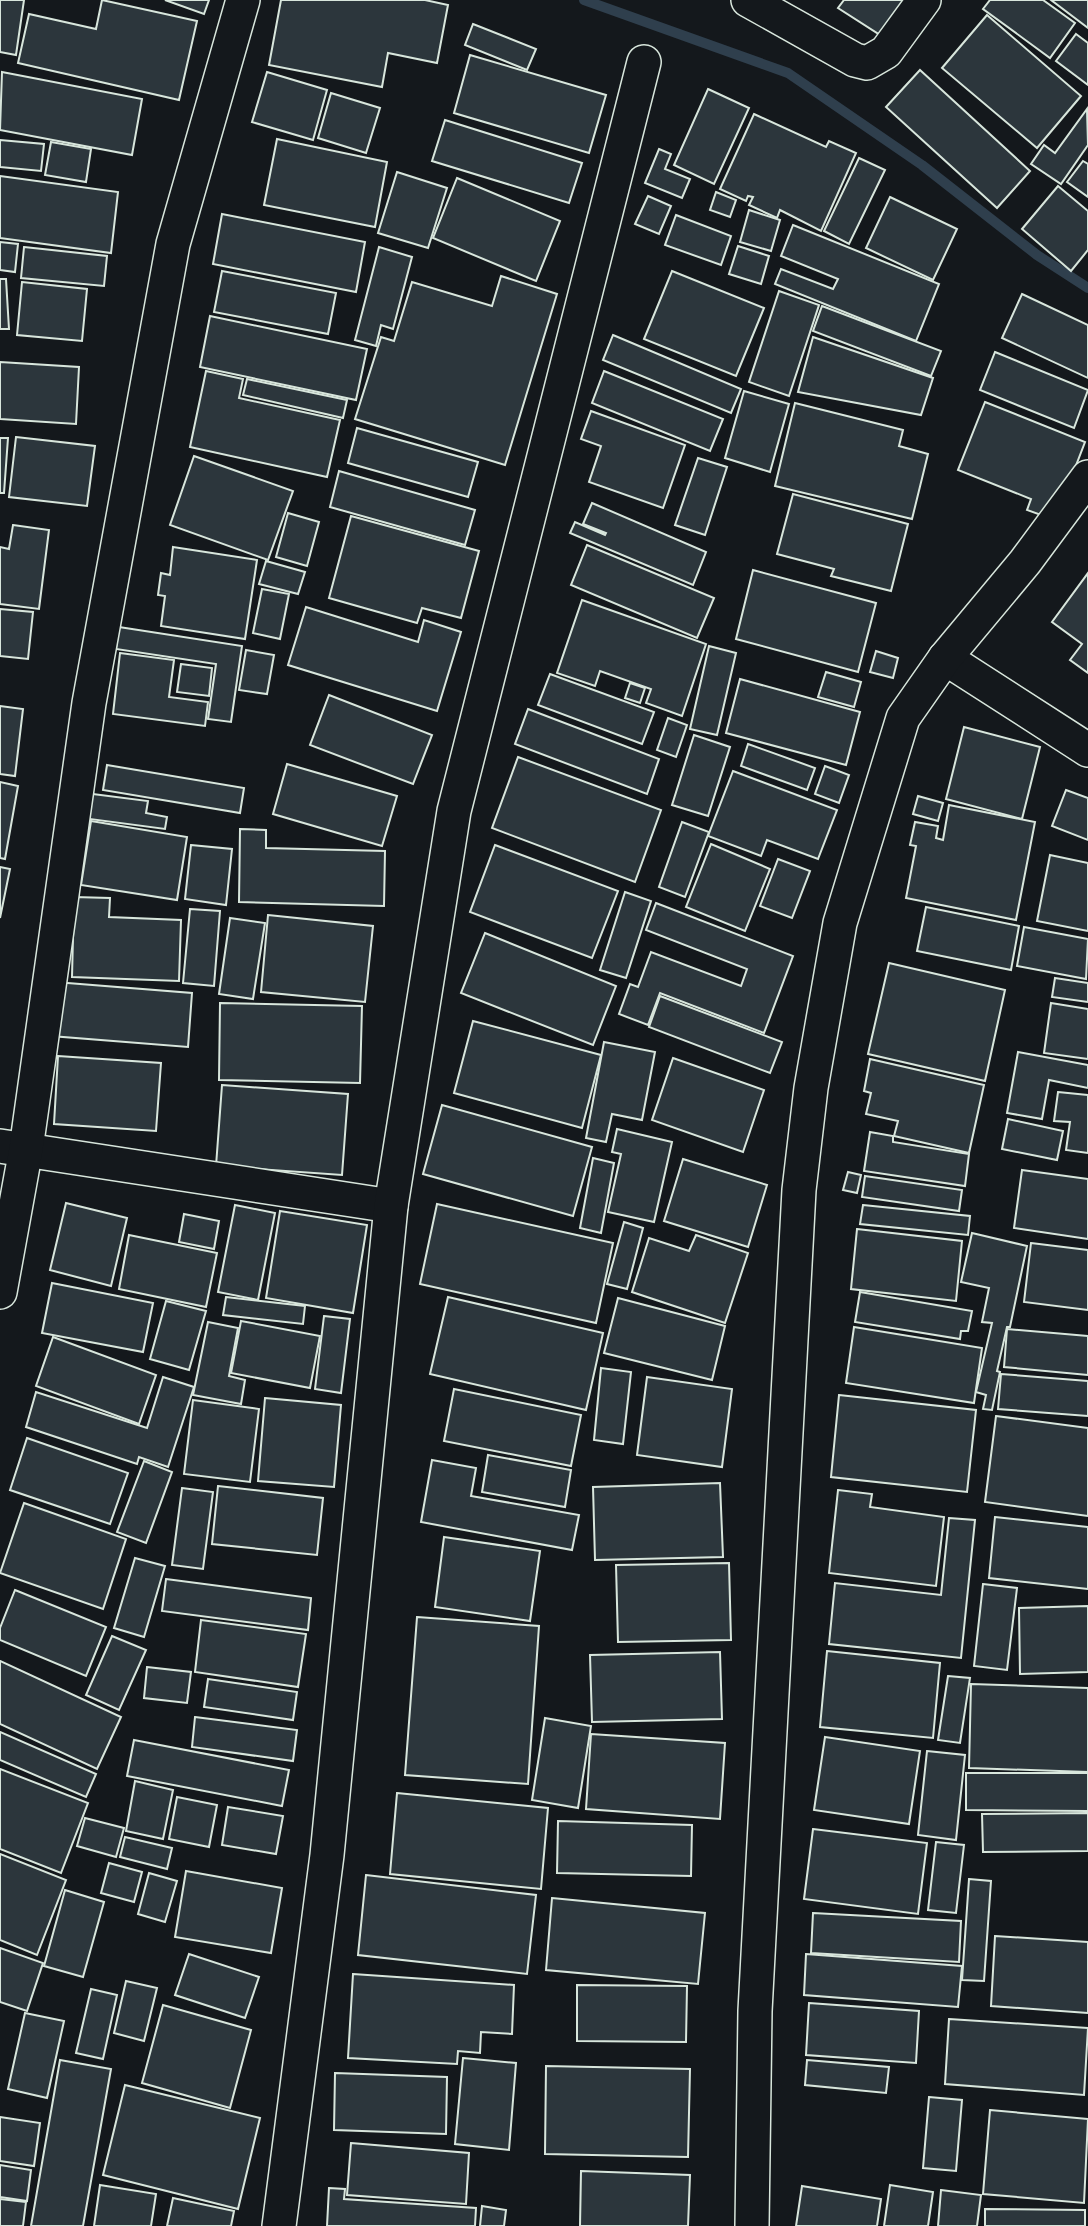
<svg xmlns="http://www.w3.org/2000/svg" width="1088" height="2226" font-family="'Alegreya Sans',sans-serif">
<rect width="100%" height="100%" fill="#14181c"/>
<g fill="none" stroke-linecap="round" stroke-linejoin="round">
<!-- stream -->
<path stroke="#2f3f4d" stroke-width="10" d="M584 0 788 73 922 165 1037 255 1088 288"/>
</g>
<!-- building -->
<g fill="#2c363c" stroke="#d8e6dc" stroke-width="2">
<path d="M0 0H24L16 55 0 52Z"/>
<path d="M102 0 197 21 179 100 18 63 29 14 96 29Z"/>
<path d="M165 0H209L204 14Z"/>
<path d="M281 0H425L448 5 437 63 388 53 382 87 269 65Z"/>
<path d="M844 0H914L888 40 838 8Z"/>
<path d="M990 0H1043L1075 23 1050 58 983 9Z"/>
<path d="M1051 0H1088V28Z"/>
<path d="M987 15 1081 96 1037 148 942 68Z"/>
<path d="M473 24 536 49 527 70 465 45Z"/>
<path d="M1076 34 1088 43V85L1056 61Z"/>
<path d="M470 55 606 95 589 153 454 113Z"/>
<path d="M920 70 1030 171 997 208 886 107Z"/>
<path d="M2 72 142 99 132 155 0 130Z"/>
<path d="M267 72 327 90 313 140 252 122Z"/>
<path d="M708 89 749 108 714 184 674 165Z"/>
<path d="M331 93 380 108 366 153 318 138Z"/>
<path d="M1087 109 1088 145 1061 184 1031 164 1044 145 1055 153Z"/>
<path d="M754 114 826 147 829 141 856 153 821 231 780 210 777 218 749 205 753 197 748 196 746 201 720 189Z"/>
<path d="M445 120 582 163 569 203 432 161Z"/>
<path d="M277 139 387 162 375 227 264 205Z"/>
<path d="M0 140 44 144 41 171 0 167Z"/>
<path d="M51 142 91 149 86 182 45 175Z"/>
<path d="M659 149 671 154 665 169 690 179 682 198 645 183Z"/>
<path d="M859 158 885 170 849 244 824 231Z"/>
<path d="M1083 161 1088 164V197L1067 182Z"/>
<path d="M397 172 447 188 428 248 378 233Z"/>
<path d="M0 176 118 192 111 253 0 238Z"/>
<path d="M457 178 560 221 536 281 433 238Z"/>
<path d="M1058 186 1088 211V250L1071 271 1022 229Z"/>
<path d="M716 192 736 200 730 217 710 210Z"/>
<path d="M648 196 671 206 659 234 635 224Z"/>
<path d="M890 197 957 229 933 280 866 248Z"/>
<path d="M749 210 780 220 771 251 740 242Z"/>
<path d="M222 214 365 242 356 292 213 264Z"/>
<path d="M676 215 731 236 721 265 665 245Z"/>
<path d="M793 225 939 284 916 341 775 284 781 269 833 289 838 279 781 256Z"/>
<path d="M0 242 18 244 15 272 0 270Z"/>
<path d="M738 246 769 256 761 284 729 274Z"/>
<path d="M24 247 107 256 104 286 21 278Z"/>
<path d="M379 247 412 257 393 329 381 325 376 346 355 340Z"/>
<path d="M222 271 336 293 328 334 214 312Z"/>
<path d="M672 271 764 308 736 376 644 339Z"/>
<path d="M501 276 557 294 505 465 355 419 381 337 394 341 412 282 492 306Z"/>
<path d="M0 279H6L9 329H0Z"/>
<path d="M22 282 87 289 82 341 17 335Z"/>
<path d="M779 291 819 305 789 396 749 382Z"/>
<path d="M1022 294 1088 325V378L1002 338Z"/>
<path d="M822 306 941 351 931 376 813 331Z"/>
<path d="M210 316 367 349 356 400 200 367Z"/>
<path d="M613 335 741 389 731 413 603 360Z"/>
<path d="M813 337 933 378 921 415 798 392Z"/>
<path d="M995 352 1088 390 1074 428 980 390Z"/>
<path d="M0 362 79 367 76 424 0 419Z"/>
<path d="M206 371 243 379 239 398 340 420 327 477 190 447Z"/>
<path d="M604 371 723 419 710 451 592 403Z"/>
<path d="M247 379 347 400 343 418 243 395Z"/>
<path d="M744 391 789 404 770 472 725 458Z"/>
<path d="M985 402 1085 442 1055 520 1027 510 1031 499 958 470Z"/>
<path d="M795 403 903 430 899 446 928 454 912 519 775 486Z"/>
<path d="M591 411 685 445 663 508 589 482 601 446 581 439Z"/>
<path d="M357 428 478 462 468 497 348 463Z"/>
<path d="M16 437 95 446 87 506 9 497Z"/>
<path d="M0 438H8L4 493H0Z"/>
<path d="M194 456 293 491 268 560 170 525Z"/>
<path d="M698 458 727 467 705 535 675 525Z"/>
<path d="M339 471 475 510 465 545 330 507Z"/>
<path d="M793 494 908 524 891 591 831 576 834 569 777 554Z"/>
<path d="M592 503 706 552 693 585 570 533 575 522 605 535 606 533 583 524Z"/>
<path d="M288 513 319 522 307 566 276 557Z"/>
<path d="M351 516 479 551 461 618 422 608 417 623 329 598Z"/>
<path d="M13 525 49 530 39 609 0 604V547L9 549Z"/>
<path d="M587 545 714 598 697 638 571 585Z"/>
<path d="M173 547 257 560 245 639 161 626 165 596 158 595 161 573 170 575Z"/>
<path d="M266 561 305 572 298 594 259 584Z"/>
<path d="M753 570 876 603 858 672 736 639Z"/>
<path d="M1088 573V673L1070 660 1082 644 1052 622Z"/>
<path d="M262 589 289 594 280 639 253 633Z"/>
<path d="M582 600 706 644 682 716 646 703 651 689 600 671 595 686 557 673Z"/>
<path d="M306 607 418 642 424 620 461 632 437 711 288 665Z"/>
<path d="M0 609 33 612 28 659 0 656Z"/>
<path d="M119 627 242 646 231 722 208 719 216 664 116 649Z"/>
<path d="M709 646 736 653 717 735 690 729Z"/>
<path d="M246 650 274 655 267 694 239 690Z"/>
<path d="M876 651 898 658 893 678 870 672Z"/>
<path d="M120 653 174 660 169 697 208 702 205 726 113 714Z"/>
<path d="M181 664 212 668 209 696 177 692Z"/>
<path d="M826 672 861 682 854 707 818 697Z"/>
<path d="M550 674 654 712 642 744 538 705Z"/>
<path d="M740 679 860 712 846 765 726 733Z"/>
<path d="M630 683 645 688 640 703 625 698Z"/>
<path d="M329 695 432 735 413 784 310 745Z"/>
<path d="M0 706 23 709 15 776 0 774Z"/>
<path d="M528 709 659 759 647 794 515 744Z"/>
<path d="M668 718 687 725 676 757 657 750Z"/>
<path d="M964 727 1040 747 1022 819 946 799Z"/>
<path d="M694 735 730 747 708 816 672 805Z"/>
<path d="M748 744 815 768 807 790 741 766Z"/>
<path d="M518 757 661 810 635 882 492 828Z"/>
<path d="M287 764 397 796 382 846 273 814Z"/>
<path d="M107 765 244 788 240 813 103 790Z"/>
<path d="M825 766 849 775 839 803 815 794Z"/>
<path d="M733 771 837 810 818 859 767 840 761 856 708 836Z"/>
<path d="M0 782 18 786 5 859 0 858Z"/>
<path d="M1066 790 1088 798V840L1052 826Z"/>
<path d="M85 793 148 801 146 813 167 817 165 829 82 818Z"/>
<path d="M918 796 943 803 938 821 913 814Z"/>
<path d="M949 805 1035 822 1016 920 906 898 916 846 910 845 915 822 938 826 936 838 943 840Z"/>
<path d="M91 821 187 837 177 900 81 885Z"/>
<path d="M682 822 709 832 685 897 659 887Z"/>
<path d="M240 829 266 830V848L385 851 384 906 239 902Z"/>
<path d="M711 844 770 869 745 931 686 907Z"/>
<path d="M191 845 232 849 226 905 185 899Z"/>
<path d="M495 845 618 891 592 958 470 912Z"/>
<path d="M1050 855 1088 863V931L1037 921Z"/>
<path d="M778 859 810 871 792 918 760 906Z"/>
<path d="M0 867 10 869 0 918Z"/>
<path d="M625 892 651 901 626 978 600 970Z"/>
<path d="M74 897 110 898 109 917 181 920 179 981 72 977Z"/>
<path d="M656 903 793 956 764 1033 660 993 648 1025 619 1014 630 984 638 987 651 952 741 986 747 969 646 930Z"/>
<path d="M926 907 1019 926 1011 970 917 951Z"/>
<path d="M190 909 220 911 214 986 183 983Z"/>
<path d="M268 915 373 926 365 1002 261 992Z"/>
<path d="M230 918 265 923 253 999 219 994Z"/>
<path d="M1024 927 1088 939 1086 979 1017 966Z"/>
<path d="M485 933 616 986 593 1045 461 993Z"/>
<path d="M889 963 1005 990 985 1081 868 1054Z"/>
<path d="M1055 978 1088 983V1002L1052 997Z"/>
<path d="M55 982 192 993 188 1047 51 1036Z"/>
<path d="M660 996 782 1042 770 1073 649 1027Z"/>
<path d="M220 1003 362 1006 360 1083 219 1080Z"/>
<path d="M1051 1003 1088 1009V1059L1044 1053Z"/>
<path d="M473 1021 601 1055 582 1128 454 1093Z"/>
<path d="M604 1042 655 1052 642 1120 612 1114 606 1142 586 1138Z"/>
<path d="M1018 1052 1088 1065V1088L1049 1080 1042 1119 1007 1113Z"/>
<path d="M58 1056 161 1063 156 1131 54 1124Z"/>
<path d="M673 1058 764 1090 743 1152 652 1120Z"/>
<path d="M870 1059 984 1085 969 1153 894 1136 898 1121 866 1114 871 1093 864 1091Z"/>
<path d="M222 1085 348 1094 342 1175 216 1166Z"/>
<path d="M1058 1092 1088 1095V1153L1066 1150 1070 1122 1054 1121Z"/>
<path d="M442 1105 592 1147 573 1216 423 1174Z"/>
<path d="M1008 1119 1063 1131 1057 1160 1002 1149Z"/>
<path d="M617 1129 672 1142 654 1222 608 1212 621 1154 612 1152Z"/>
<path d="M870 1132 893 1136V1142L969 1154 965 1186 864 1171Z"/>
<path d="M593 1158 614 1163 601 1233 580 1228Z"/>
<path d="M683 1159 767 1185 748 1247 664 1221Z"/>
<path d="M1022 1170 1088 1179V1239L1014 1228Z"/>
<path d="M848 1172 861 1175 857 1193 843 1190Z"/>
<path d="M865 1176 962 1190 959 1211 862 1197Z"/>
<path d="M66 1203 127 1218 111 1286 50 1270Z"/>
<path d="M437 1204 613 1243 596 1323 420 1284Z"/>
<path d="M235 1205 275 1213 258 1300 218 1292Z"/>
<path d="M863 1205 970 1216 968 1235 860 1224Z"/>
<path d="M280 1211 367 1225 353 1313 266 1298Z"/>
<path d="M184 1214 219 1221 214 1249 179 1242Z"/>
<path d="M624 1222 643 1228 627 1289 607 1284Z"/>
<path d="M857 1229 962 1241 956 1301 851 1289Z"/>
<path d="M972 1233 1027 1246 1010 1327H1007L997 1371 1000 1372 992 1410 983 1409 986 1395 976 1392 992 1323 982 1322 989 1288 961 1282Z"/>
<path d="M129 1235 217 1253 206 1307 119 1289Z"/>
<path d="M696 1235 748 1253 725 1323 632 1292 649 1238 689 1251Z"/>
<path d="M1031 1243 1088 1250V1310L1024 1302Z"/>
<path d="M52 1283 153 1303 143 1352 42 1333Z"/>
<path d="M860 1292 972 1311 968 1331H961L960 1339 855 1322Z"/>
<path d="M226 1297 305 1306 303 1324 223 1315Z"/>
<path d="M448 1297 603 1333 586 1410 430 1374Z"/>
<path d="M618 1298 725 1326 712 1380 604 1353Z"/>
<path d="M166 1301 206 1311 189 1370 150 1359Z"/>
<path d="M324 1316 350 1319 341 1393 315 1389Z"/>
<path d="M241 1321 320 1336 310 1388 231 1373Z"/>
<path d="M208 1322 238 1328 229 1376 245 1380 241 1404 193 1395Z"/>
<path d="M854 1327 982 1348 974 1403 846 1383Z"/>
<path d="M1007 1329 1088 1336V1375L1004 1367Z"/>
<path d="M53 1337 156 1375 139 1424 36 1386Z"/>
<path d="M601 1368 631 1372 623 1444 594 1440Z"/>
<path d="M1001 1374 1088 1381V1416L998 1409Z"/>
<path d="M163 1377 194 1387 168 1467 139 1457 137 1464 26 1427 36 1392 147 1428Z"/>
<path d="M647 1377 732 1389 722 1467 637 1455Z"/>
<path d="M454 1389 581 1415 571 1466 444 1441Z"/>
<path d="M839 1395 976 1410 967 1492 831 1477Z"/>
<path d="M265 1398 341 1405 334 1487 258 1481Z"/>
<path d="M193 1400 259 1409 250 1482 184 1474Z"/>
<path d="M996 1416 1088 1428V1516L985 1502Z"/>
<path d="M27 1438 128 1473 110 1524 10 1490Z"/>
<path d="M488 1455 571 1470 565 1507 482 1492Z"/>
<path d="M432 1460 476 1468 471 1496 579 1515 572 1550 421 1522Z"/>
<path d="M144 1461 172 1472 146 1543 117 1532Z"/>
<path d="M720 1483 723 1557 595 1560 593 1487Z"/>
<path d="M218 1486 323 1498 317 1555 212 1544Z"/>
<path d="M182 1488 213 1492 203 1569 172 1565Z"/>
<path d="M838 1490 872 1494 870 1507 944 1517 936 1586 829 1573Z"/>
<path d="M24 1503 126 1539 103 1609 0 1573Z"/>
<path d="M995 1517 1088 1527V1589L989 1578Z"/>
<path d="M949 1518 975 1520 961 1658 829 1644 835 1583 941 1595Z"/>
<path d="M444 1537 540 1551 530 1621 435 1607Z"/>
<path d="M135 1558 165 1566 144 1637 114 1628Z"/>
<path d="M729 1563 731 1640 618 1642 616 1565Z"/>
<path d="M166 1579 311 1598 308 1630 162 1611Z"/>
<path d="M983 1584 1017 1588 1007 1670 974 1666Z"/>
<path d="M15 1590 106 1627 86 1676 0 1640V1628Z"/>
<path d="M1088 1606V1672L1020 1674 1019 1608Z"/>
<path d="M417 1617 539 1626 528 1784 405 1775Z"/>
<path d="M201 1620 306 1634 298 1687 195 1672Z"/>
<path d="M112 1636 146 1650 119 1710 86 1695Z"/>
<path d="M827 1651 940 1663 933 1738 820 1727Z"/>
<path d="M720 1652 722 1719 592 1722 590 1655Z"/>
<path d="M0 1661 121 1717 97 1769 0 1724Z"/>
<path d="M147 1667 191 1672 187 1703 144 1698Z"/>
<path d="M948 1676 970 1678 960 1743 938 1740Z"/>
<path d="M208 1679 297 1692 293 1720 204 1707Z"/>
<path d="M971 1684 1088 1688V1772L969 1768Z"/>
<path d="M195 1717 297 1730 293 1761 192 1747Z"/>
<path d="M545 1718 591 1726 578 1808 532 1800Z"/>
<path d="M0 1732 96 1774 86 1797 0 1760Z"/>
<path d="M591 1734 725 1743 720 1819 586 1809Z"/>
<path d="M825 1737 920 1751 909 1824 814 1810Z"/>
<path d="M134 1740 289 1770 282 1806 127 1776Z"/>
<path d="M927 1751 965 1755 956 1840 918 1835Z"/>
<path d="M0 1769 88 1803 61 1873 0 1849Z"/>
<path d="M966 1773H1088V1811L966 1810Z"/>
<path d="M135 1781 173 1790 163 1839 126 1831Z"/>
<path d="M397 1793 548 1808 541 1889 390 1874Z"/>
<path d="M177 1797 217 1805 209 1847 169 1839Z"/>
<path d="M228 1807 283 1816 276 1854 222 1845Z"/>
<path d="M1088 1813V1851L983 1852 982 1814Z"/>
<path d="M85 1818 124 1828 116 1857 77 1846Z"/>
<path d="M558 1821 692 1825 691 1876 557 1873Z"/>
<path d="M813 1829 927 1843 918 1914 804 1899Z"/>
<path d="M125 1837 172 1848 167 1869 120 1857Z"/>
<path d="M936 1842 964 1845 956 1913 928 1910Z"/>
<path d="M0 1854 66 1880 37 1955 0 1940Z"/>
<path d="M109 1863 142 1872 134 1902 101 1893Z"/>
<path d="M186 1871 282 1888 271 1953 175 1937Z"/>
<path d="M149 1873 177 1881 165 1922 138 1914Z"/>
<path d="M366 1875 536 1895 527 1974 358 1955Z"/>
<path d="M969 1879 991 1881 984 1981 962 1980Z"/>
<path d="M65 1890 104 1902 83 1977 44 1966Z"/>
<path d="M552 1898 705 1913 698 1984 546 1970Z"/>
<path d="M813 1913 961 1921 959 1962 811 1953Z"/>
<path d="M995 1936 1088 1942V2013L991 2006Z"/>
<path d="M0 1948 43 1963 27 2011 0 2002Z"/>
<path d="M189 1954 259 1977 245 2018 175 1995Z"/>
<path d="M806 1954 962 1966 958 2007 804 1995Z"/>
<path d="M353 1974 514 1985 512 2034 481 2032 480 2053 458 2051 457 2064 348 2058Z"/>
<path d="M126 1981 157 1988 144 2041 114 2033Z"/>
<path d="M577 1985 687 1986 686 2042 577 2041Z"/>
<path d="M91 1989 117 1995 103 2059 76 2053Z"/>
<path d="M809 2003 919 2011 916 2063 806 2055Z"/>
<path d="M163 2005 251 2030 230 2108 142 2083Z"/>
<path d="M25 2013 64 2021 47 2098 8 2089Z"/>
<path d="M949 2019 1088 2028 1084 2095 945 2084Z"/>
<path d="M463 2058 516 2063 509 2150 455 2144Z"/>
<path d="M60 2060 111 2069 83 2226H31Z"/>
<path d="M807 2060 889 2067 886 2093 805 2085Z"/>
<path d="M546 2066 690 2069 688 2157 545 2154Z"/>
<path d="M335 2073 447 2077 446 2134 334 2130Z"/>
<path d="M125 2085 260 2118 238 2209 103 2175Z"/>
<path d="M929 2097 962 2100 956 2171 923 2168Z"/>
<path d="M990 2110 1088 2119 1084 2203 983 2194Z"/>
<path d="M0 2117 40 2123 34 2166 0 2161Z"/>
<path d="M351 2143 469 2153 466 2204 347 2195Z"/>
<path d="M0 2165 31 2170 27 2201 0 2197Z"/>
<path d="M581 2171 690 2175 688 2226H580Z"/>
<path d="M100 2185 156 2194 151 2226H94Z"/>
<path d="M890 2185 933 2192 928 2226H884Z"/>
<path d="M802 2186 881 2199 877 2226H796Z"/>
<path d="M329 2188 345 2189 344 2199 476 2208 475 2226H327Z"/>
<path d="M941 2190 981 2195 977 2226H938Z"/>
<path d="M173 2198 234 2211 231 2226H167Z"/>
<path d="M0 2199 26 2202 23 2226H0Z"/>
<path d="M482 2206 506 2210 504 2226H480Z"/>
<path d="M985 2209 1085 2210V2226H985Z"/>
</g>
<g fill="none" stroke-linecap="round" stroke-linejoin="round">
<defs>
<g id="street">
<path d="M748 0 855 60 867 63 886 52 924 0"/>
<path d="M945 658 1088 750"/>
<path d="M0 1146 391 1206"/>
<path d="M0 1292 26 1149 89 703 173 244 243 0"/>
<path d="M279 2226 327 1855 391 1206 454 811 644 62"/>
<path d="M752 2226 755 2011 799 1190 811 1088 840 923 903 718 945 658 1025 562 1088 477"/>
</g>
</defs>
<!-- street casing -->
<use href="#street" stroke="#d8e6dc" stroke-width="36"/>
<!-- street -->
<use href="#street" stroke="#14181c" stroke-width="33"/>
</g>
</svg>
